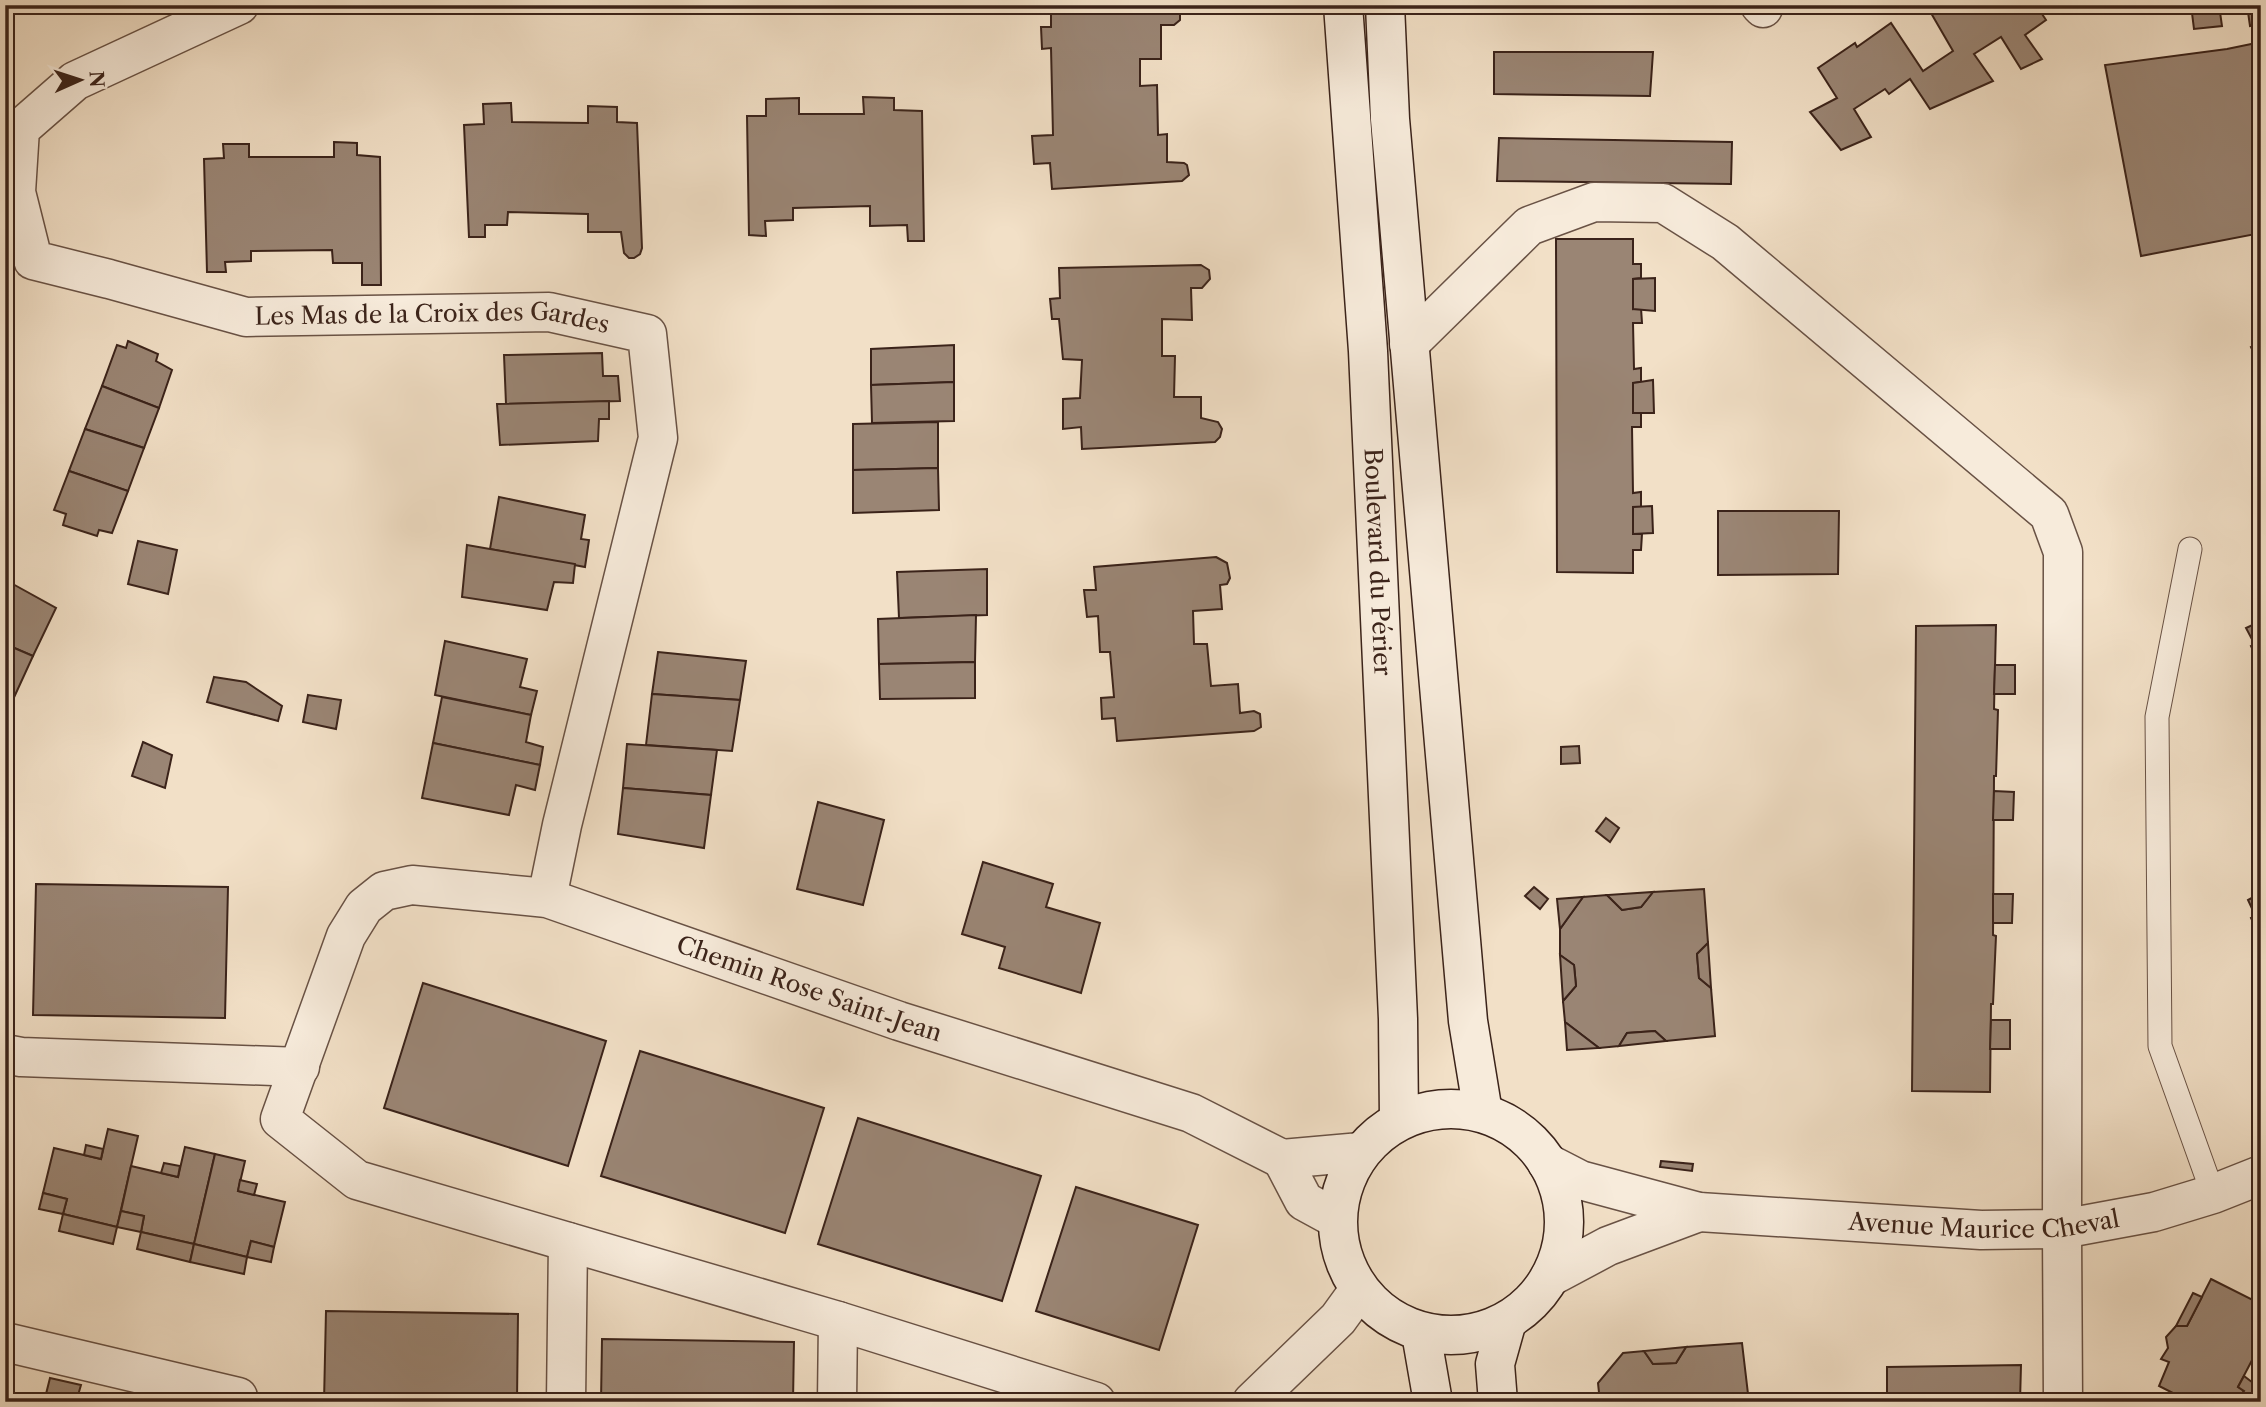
<svg xmlns="http://www.w3.org/2000/svg" width="2266" height="1407" font-family="'Libre Caslon Text',serif">
<rect width="100%" height="100%" fill="#f2e0c7"/>
<filter id="stains"><feTurbulence type="fractalNoise" baseFrequency=".00286" numOctaves="4"/><feColorMatrix values="0 0 0 0 .2 0 0 0 0 .09 0 0 0 0 .02 0 0 0 .5 -.17"/></filter>
<radialGradient id="worn" r=".72"><stop offset=".6" stop-color="#630" stop-opacity="0"/><stop offset="1" stop-color="#630" stop-opacity=".3"/></radialGradient>
<!-- building -->
<g fill="#9a8574" stroke="#3b231a" stroke-width="2">
<path d="M1474 5H1594V10L1474 7Z"/>
<path d="M1942 5H2036L2046 20 2025 35 2042 59 2021 69 2001 37 1974 54 1993 81 1930 109 1910 79 1889 94 1885 89 1854 109 1871 137 1841 150 1810 112 1837 98 1818 68 1855 43 1857 47 1891 23 1923 71 1953 51 1931 13Z"/>
<path d="M2191 5H2219L2222 26 2194 29Z"/>
<path d="M2247 5H2261V24L2250 26Z"/>
<path d="M1174 8 1180 12V20L1174 25H1161V59H1140V86L1157 85 1158 135 1167 134V162L1184 163 1187 165 1189 175 1182 181 1052 189 1050 163 1034 164 1032 136 1053 135 1051 48 1042 49 1041 27H1051V10Z"/>
<path d="M2261 42V233L2141 256 2105 65 2227 49Z"/>
<path d="M1494 52H1653L1650 96 1494 94Z"/>
<path d="M863 97 894 98V110L922 111 924 241H908L907 225 870 226V206L793 208V220L765 221 766 236 749 235 747 116H766V99L799 98V114H864Z"/>
<path d="M511 103 512 122 588 123V106L617 107V122L637 123 642 248 640 254 634 258H629L624 253 621 232H588V214L508 212 507 225H485V237H469L464 125 484 124 483 104Z"/>
<path d="M1499 138 1732 142 1731 184 1497 181Z"/>
<path d="M334 142 357 143V155L380 157 381 285H362V263H333L332 250 251 251V261L225 262 226 272H207L204 159 224 158 223 144H249V157H334Z"/>
<path d="M1556 239H1633V264H1641V278L1633 279V309L1641 308 1642 323H1633L1634 369 1641 368V382L1633 383V413H1641V427H1632L1633 493 1641 492V507H1633V534H1642L1641 550H1633V573L1557 572Z"/>
<path d="M1201 265 1209 270 1210 279 1202 288H1191L1192 320 1162 319V356H1175L1174 397H1201V418L1218 422 1222 429 1220 437 1215 442 1082 449 1081 427 1063 429V399L1080 398 1082 360 1063 359 1059 319H1052L1050 299 1060 298 1059 268Z"/>
<path d="M1655 278V311L1633 309V279Z"/>
<path d="M128 341 158 354 156 361 172 370 159 408 102 386 117 345 126 348Z"/>
<path d="M2261 343V365L2260 366 2251 347Z"/>
<path d="M954 345V382L871 385V349Z"/>
<path d="M602 353 603 376H618L620 401 506 404 504 355Z"/>
<path d="M1653 380 1654 413H1633V383Z"/>
<path d="M954 382V421L872 423 871 385Z"/>
<path d="M102 386 159 408 144 448 85 429Z"/>
<path d="M609 401V419H599L598 441 500 445 497 404Z"/>
<path d="M938 422V468L853 470V424Z"/>
<path d="M85 429 144 448 128 491 69 471Z"/>
<path d="M938 468 939 510 853 513V470Z"/>
<path d="M69 471 128 491 112 533 99 530 97 536 63 525 66 514 54 510Z"/>
<path d="M499 497 585 515 581 539 589 540 585 567 490 549Z"/>
<path d="M1652 506 1653 533 1633 534V507Z"/>
<path d="M1718 511H1839L1838 574 1718 575Z"/>
<path d="M138 541 177 550 168 594 128 584Z"/>
<path d="M467 545 575 564 573 583 554 582 547 610 462 597Z"/>
<path d="M1216 557 1227 563 1230 578 1227 584 1220 585 1222 609 1193 611 1194 644H1207L1211 686 1238 684 1240 713 1254 711 1260 714 1261 727 1254 731 1117 741 1115 718 1102 719 1101 698 1114 697 1110 652H1100L1098 616 1087 617 1084 590H1096L1094 567Z"/>
<path d="M987 569V615L899 618 897 572Z"/>
<path d="M11 583 56 608 33 656 5 644V595Z"/>
<path d="M976 615 975 662 879 664 878 619Z"/>
<path d="M2261 621V642L2255 645 2246 628Z"/>
<path d="M1996 625 1994 709 1998 710 1996 776H1994L1993 935 1996 936 1993 1004H1991L1990 1092 1912 1091 1916 626Z"/>
<path d="M445 641 527 659 520 687 537 691 531 715 435 695Z"/>
<path d="M2261 642V667L2251 646Z"/>
<path d="M5 644 33 656 5 717Z"/>
<path d="M658 652 746 661 740 700 652 694Z"/>
<path d="M975 662V698L880 699 879 664Z"/>
<path d="M1995 665H2015V694H1994Z"/>
<path d="M214 677 246 682 282 706 278 721 207 702Z"/>
<path d="M652 694 740 700 732 751 646 745Z"/>
<path d="M308 695 341 700 336 729 303 722Z"/>
<path d="M442 697 531 715 526 742 543 747 540 765 433 743Z"/>
<path d="M143 742 172 755 165 788 132 776Z"/>
<path d="M433 743 540 765 535 790 516 785 509 815 422 798Z"/>
<path d="M627 744 717 750 711 795 623 788Z"/>
<path d="M1579 746 1580 763 1561 764V747Z"/>
<path d="M623 788 711 795 704 848 618 834Z"/>
<path d="M1994 791 2014 792 2013 820H1993Z"/>
<path d="M818 802 884 820 863 905 797 889Z"/>
<path d="M1606 818 1619 828 1610 842 1596 831Z"/>
<path d="M983 862 1053 884 1046 907 1100 923 1081 993 999 968 1005 947 962 934Z"/>
<path d="M36 884 228 887 225 1018 33 1015Z"/>
<path d="M1534 887 1548 899 1540 909 1525 896Z"/>
<path d="M1704 889 1708 943 1697 954 1699 978 1711 988 1715 1036 1666 1041 1655 1031 1627 1033 1619 1046 1599 1048 1565 1022 1563 1001 1576 986 1574 965 1560 955V929L1583 897 1607 895 1622 910 1641 907 1653 892Z"/>
<path d="M1653 892 1641 907 1622 910 1607 895Z"/>
<path d="M2261 893V913L2255 915 2248 900Z"/>
<path d="M1993 894H2013L2012 923H1993Z"/>
<path d="M1583 897 1560 929 1557 899Z"/>
<path d="M2261 913V938L2251 918Z"/>
<path d="M1708 943 1711 988 1699 978 1697 954Z"/>
<path d="M1560 955 1574 965 1576 986 1563 1001Z"/>
<path d="M423 983 606 1041 568 1166 384 1108Z"/>
<path d="M1991 1020H2010V1049H1990Z"/>
<path d="M1565 1022 1599 1048 1567 1050Z"/>
<path d="M1655 1031 1666 1041 1619 1046 1627 1033Z"/>
<path d="M640 1051 824 1108 785 1233 601 1176Z"/>
<path d="M858 1118 1041 1176 1002 1301 818 1244Z"/>
<path d="M108 1129 138 1136 117 1227 63 1214 67 1199 43 1193 54 1148 101 1159Z"/>
<path d="M86 1145 103 1149 101 1159 84 1155Z"/>
<path d="M185 1147 215 1154 194 1244 141 1232 144 1216 121 1211 131 1166 178 1177Z"/>
<path d="M215 1154 245 1161 238 1191 285 1202 274 1247 251 1241 247 1257 194 1244Z"/>
<path d="M1661 1161 1693 1164 1692 1171 1660 1167Z"/>
<path d="M164 1163 180 1166 178 1177 161 1173Z"/>
<path d="M240 1180 257 1184 254 1195 238 1191Z"/>
<path d="M1076 1187 1198 1225 1159 1350 1036 1311Z"/>
<path d="M43 1193 67 1199 63 1214 39 1209Z"/>
<path d="M121 1211 144 1216 141 1232 117 1227Z"/>
<path d="M63 1214 117 1227 113 1244 59 1231Z"/>
<path d="M141 1232 194 1244 190 1262 137 1249Z"/>
<path d="M251 1241 274 1247 271 1262 247 1257Z"/>
<path d="M194 1244 247 1257 244 1274 190 1262Z"/>
<path d="M2211 1279 2261 1304V1343L2238 1387 2244 1391 2237 1400 2240 1402H2172L2175 1394 2159 1386 2169 1362 2161 1359 2168 1348 2166 1337 2176 1326H2187Z"/>
<path d="M2193 1293 2202 1297 2187 1326H2176Z"/>
<path d="M326 1311 518 1314 517 1402H324Z"/>
<path d="M602 1339 794 1342 793 1402H601Z"/>
<path d="M1742 1343 1748 1394 1740 1402H1600L1598 1383 1623 1353 1644 1351 1653 1364 1676 1363 1686 1347Z"/>
<path d="M1686 1347 1676 1363 1653 1364 1644 1351Z"/>
<path d="M2021 1365 2020 1402H1887V1367Z"/>
<path d="M2244 1376 2261 1389V1402L2256 1400 2240 1402 2237 1400 2244 1391 2238 1387Z"/>
<path d="M50 1378 81 1385 76 1402H44Z"/>
<path d="M876 1394 1006 1397 1005 1402H876Z"/>
<path d="M127 1396 155 1402H126Z"/>
</g>
<g fill="none" stroke-linecap="round" stroke-linejoin="round">
<defs>
<path id="lane" d="M2190 549 2157 717 2160 1046 2213 1194"/>
<g id="street">
<path id="s1" d="M239 5 75 81 20 129 16 192 33 260 109 279 246 317 549 312 647 334 658 438 562 825 547 898"/>
<path d="M1760 5 1763 8"/>
<path d="M1409 344 1529 226 1594 202 1663 203 1725 242 2049 514 2063 552 2062 1229 2063 1402"/>
<path d="M5 1054 21 1057 300 1067"/>
<path d="M1282 1159 1304 1201 1337 1219"/>
<path id="s2" d="M1547 1163 1580 1180 1699 1212 1981 1230 2062 1229 2154 1212 2213 1194 2261 1175"/>
<path d="M1550 1277 1608 1246 1699 1212"/>
<path d="M5 1342 238 1397"/>
<path d="M566 1402 568 1242"/>
<path d="M837 1402 838 1321"/>
<path id="s3" d="M1096 1402 838 1321 357 1180 280 1119 346 936 364 907 384 891 412 885 547 898 899 1021 1191 1113 1282 1159 1361 1152"/>
<path d="M1252 1402 1338 1319 1359 1290"/>
</g>
<g id="secondary">
<path id="s4" d="M1343 5 1368 351 1398 1019 1399 1120"/>
<path d="M1385 5 1390 119 1468 1021 1483 1113"/>
<circle cx="1451" cy="1222" r="113"/>
<path d="M1421 1333 1433 1402"/>
<path d="M1498 1402 1495 1364 1507 1321"/>
</g>
</defs>
<!-- lane casing -->
<use href="#lane" stroke="#695245" stroke-width="25"/>
<!-- street casing -->
<use href="#street" stroke="#695245" stroke-width="41"/>
<!-- secondary casing -->
<use href="#secondary" stroke="#3b231a" stroke-width="41"/>
<!-- lane -->
<use href="#lane" stroke="#f7ebdb" stroke-width="23"/>
<!-- street -->
<use href="#street" stroke="#f7ebdb" stroke-width="38"/>
<!-- secondary -->
<use href="#secondary" stroke="#f7ebdb" stroke-width="38"/>
</g>
<g text-anchor="middle" stroke-width="5" stroke-linejoin="round" paint-order="stroke">
<!-- street labels -->
<g font-size="24" fill="#3b231a" stroke="#f7ebdb">
<text dy="8" stroke="none"><textPath href="#s1" startOffset="794">Les Mas de la Croix des Gardes</textPath></text>
<text dy="8" stroke="none"><textPath href="#s4" startOffset="558">Boulevard du Périer</textPath></text>
<text dy="8" stroke="none"><textPath href="#s3" startOffset="1566">Chemin Rose Saint-Jean</textPath></text>
<text dy="8" stroke="none"><textPath href="#s2" startOffset="446">Avenue Maurice Cheval</textPath></text>
</g>
</g>
<!-- margin -->
<rect width="2266" height="1407" fill="none" stroke="#f2e0c7" stroke-width="28"/>
<rect x="7" y="7" width="2252" height="1393" fill="none" stroke="#3b231a" stroke-width="3.5"/>
<rect x="14" y="14" width="2238" height="1379" fill="none" stroke="#3b231a" stroke-width="2"/>
<!-- north arrow -->
<g transform="translate(80 80) rotate(87)" stroke="#f7ebdb" stroke-width="5" paint-order="stroke">
<path d="M0-5L12 26L0 18L-12 26Z" fill="#3b231a"/>
<text y="-10" font-size="19" font-weight="bold" text-anchor="middle" fill="#3b231a">N</text>
</g>
<rect width="100%" height="100%" filter="url(#stains)"/>
<rect width="100%" height="100%" fill="url(#worn)"/>
</svg>
